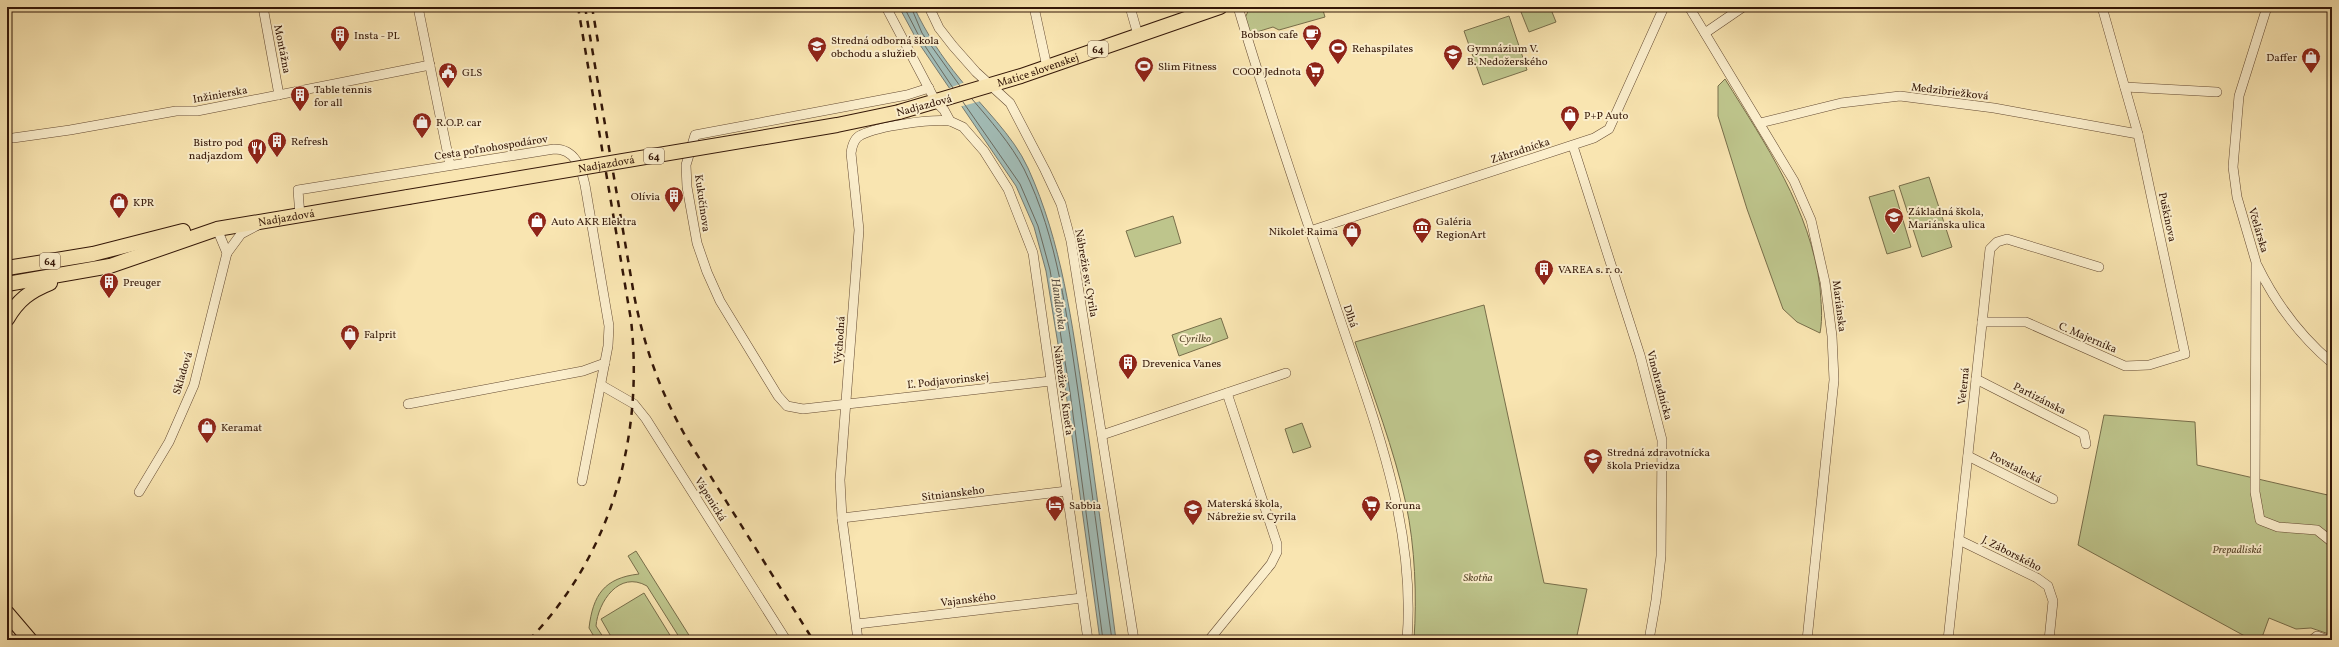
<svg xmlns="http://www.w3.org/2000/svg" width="2339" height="647" font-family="Vollkorn,serif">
<rect width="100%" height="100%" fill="#f9e5b1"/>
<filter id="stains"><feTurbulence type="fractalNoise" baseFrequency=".005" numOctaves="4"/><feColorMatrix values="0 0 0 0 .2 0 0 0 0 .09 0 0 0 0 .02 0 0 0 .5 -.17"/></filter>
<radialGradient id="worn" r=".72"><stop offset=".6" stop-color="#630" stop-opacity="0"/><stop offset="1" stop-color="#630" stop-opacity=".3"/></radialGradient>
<!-- green -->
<g fill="#bec58c" stroke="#786e4a">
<path d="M1250 7H1322L1325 17 1279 30 1273 27 1250 34 1245 18Z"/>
<path d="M1519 7H1550L1556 22 1529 32Z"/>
<path d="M1509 16 1527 70 1483 85 1464 31Z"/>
<path d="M1725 79C1766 145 1810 209 1820 287 1821 303 1823 317 1820 333L1797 322 1783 309 1747 209 1718 116V86Z"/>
<path d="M1929 177 1952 247 1922 257 1899 186Z"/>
<path d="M1894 190 1911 247 1887 254 1869 197Z"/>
<path d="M1173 216 1181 243 1135 257 1126 231Z"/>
<path d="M1484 305 1544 583 1587 589 1576 640H1414C1417 596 1415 547 1406 504 1394 449 1373 395 1355 342Z"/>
<path d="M1221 318 1228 338 1179 356 1172 335Z"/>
<path d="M2104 415 2195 422 2197 465 2332 496V635L2311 628 2296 629 2269 618 2261 640H2252L2078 545Z"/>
<path d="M1302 423 1311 447 1293 453 1285 429Z"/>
<path d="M636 551 692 640H681L647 586C619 570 598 602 596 626L605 640H596L589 628C593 595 604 578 639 574L628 556Z"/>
<path d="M644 593 673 640H613L601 619Z"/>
</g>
<!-- water -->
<path fill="#a2bcb6" stroke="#767a70" d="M899 7H914C926 33 942 57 960 79 982 107 1013 135 1028 168 1062 243 1072 323 1084 403 1095 482 1106 561 1116 640H1100L1066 393 1046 271 1034 227 1016 186 918 42Z"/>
<!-- pier -->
<path fill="#f9e5b1" d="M965 82 981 101 959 107 947 89Z"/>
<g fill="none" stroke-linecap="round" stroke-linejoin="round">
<!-- shore -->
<g stroke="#6a695e" stroke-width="1">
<path d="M904 7 921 40 953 88"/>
<path d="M911 7 922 33 960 86"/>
<path d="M972 99C990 120 1011 144 1024 169 1058 238 1067 317 1078 391 1090 474 1100 557 1112 640"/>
<path d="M963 102 1020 184 1038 226 1050 270 1070 392 1103 640"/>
</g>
<defs>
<g id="street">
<path d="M263 7 279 95"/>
<path d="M418 7 450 165"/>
<path d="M886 7 936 102 944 110 950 121 963 127 984 151 1008 189 1033 253 1088 640"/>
<path d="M929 7 939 28 953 46 976 72 1010 103 1045 170 1061 204 1071 241 1134 640"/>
<path d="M1034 7 1047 67"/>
<path d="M1130 7 1138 35"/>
<path d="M1238 7C1269 112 1305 215 1340 319 1375 423 1416 527 1407 640"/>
<path d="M1689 7 1794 181 1811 220 1825 282 1832 336 1834 380 1807 640"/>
<path d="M2267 7 2239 96 2233 167 2237 197 2256 262 2255 492 2260 520 2278 527 2317 530 2332 542"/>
<path d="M1705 33 1743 7"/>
<path d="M2125 87 2217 92"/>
<path d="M929 88 907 95 695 135 686 165 687 187 697 243 707 272 720 301 778 396 787 406 803 409 1051 381"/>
<path d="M1760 123 1841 103 1900 96 1994 108 2138 134"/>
<path d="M13 138 70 130 176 111H197L430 65"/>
<path d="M1573 146 1640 355 1662 440 1661 556 1656 600 1649 640"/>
<path d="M300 216 298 190 554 149C575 149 581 167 585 185L609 326 608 346 582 481"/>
<path d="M1310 231 1594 138 1609 129 1664 7"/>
<path d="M227 253 241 234 258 225"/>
<path d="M2257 265C2276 304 2299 335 2332 363"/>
<path d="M1982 322H2026L2125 366 2149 365 2185 354 2138 134 2102 7"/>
<path d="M1976 379 2084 434 2086 444"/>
<path d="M601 385 634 404 646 419 786 640"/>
<path d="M408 404 583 371 605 363"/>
<path d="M1102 435 1286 373"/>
<path d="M1968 456 2053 499"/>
<path d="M139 492 169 442 194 385 227 253 217 229"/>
<path d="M842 518 1067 491"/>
<path d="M1959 540 2037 578 2048 586 2053 601 2049 640"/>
<path d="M857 624 1082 598"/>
<path d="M858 640 842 518 840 480 859 230 851 153C852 146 854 138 861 135 879 126 930 119 950 121"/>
<path d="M1209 640 1271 564 1277 552V544L1227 393"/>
<path d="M1948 640 1990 249 1997 242 2007 239 2099 267"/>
<path d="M2312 640 2317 636 2328 640"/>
</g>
<g id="primary">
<path id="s1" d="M899 112 1021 76 1220 7"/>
<path d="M7 268 93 254 183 231"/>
<path id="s2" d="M7 284 110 266 217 229 408 197"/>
<path d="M7 319C18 300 30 291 50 283"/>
<path d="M7 613 30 640"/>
</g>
</defs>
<!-- street casing -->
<use href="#street" stroke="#644a32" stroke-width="10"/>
<!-- primary casing -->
<use href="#primary" stroke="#331607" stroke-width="16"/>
<!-- street -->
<use href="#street" stroke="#fbeecc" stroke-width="9"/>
<!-- primary -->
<use href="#primary" stroke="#f9e5b1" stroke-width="14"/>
<!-- rail -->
<g stroke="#331607" stroke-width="2.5" stroke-dasharray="7 7" stroke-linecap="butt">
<path d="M585 7 634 295C644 346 660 392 686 437L813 640"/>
<path d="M592 7 598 42"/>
<path d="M529 640C612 554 644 436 631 320L578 7"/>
</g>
<defs>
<g id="primary-bridge">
<path id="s3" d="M408 197 837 125 899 112"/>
</g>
</defs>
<!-- primary-bridge casing -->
<use href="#primary-bridge" stroke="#331607" stroke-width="16" stroke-linecap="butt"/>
<!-- primary-bridge -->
<use href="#primary-bridge" stroke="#f9e5b1" stroke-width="14"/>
</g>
<!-- icons -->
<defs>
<symbol id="cafe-pin" viewBox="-11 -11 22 30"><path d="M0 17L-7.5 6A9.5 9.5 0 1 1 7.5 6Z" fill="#8f2418" stroke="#fbeecc"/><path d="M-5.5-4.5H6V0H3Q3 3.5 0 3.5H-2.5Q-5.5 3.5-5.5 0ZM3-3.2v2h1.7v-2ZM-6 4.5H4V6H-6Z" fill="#fff"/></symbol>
<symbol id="building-pin" viewBox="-11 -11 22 30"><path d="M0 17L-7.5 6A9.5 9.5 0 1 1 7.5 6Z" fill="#8f2418" stroke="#fbeecc"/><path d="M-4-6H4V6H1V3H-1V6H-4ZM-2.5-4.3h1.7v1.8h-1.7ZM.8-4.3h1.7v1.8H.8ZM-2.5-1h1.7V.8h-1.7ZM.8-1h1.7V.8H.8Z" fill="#fff"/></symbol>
<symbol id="school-pin" viewBox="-11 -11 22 30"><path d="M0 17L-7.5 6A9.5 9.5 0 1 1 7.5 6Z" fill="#8f2418" stroke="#fbeecc"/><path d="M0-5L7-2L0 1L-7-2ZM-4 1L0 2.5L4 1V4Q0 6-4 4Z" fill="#fff"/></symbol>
<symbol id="stadium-pin" viewBox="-11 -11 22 30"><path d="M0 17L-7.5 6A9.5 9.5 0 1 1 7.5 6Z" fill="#8f2418" stroke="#fbeecc"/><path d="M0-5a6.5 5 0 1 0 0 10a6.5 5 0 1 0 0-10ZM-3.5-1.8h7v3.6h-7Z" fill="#fff"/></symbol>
<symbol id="shop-pin" viewBox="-11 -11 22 30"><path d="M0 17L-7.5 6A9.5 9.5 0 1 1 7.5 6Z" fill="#8f2418" stroke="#fbeecc"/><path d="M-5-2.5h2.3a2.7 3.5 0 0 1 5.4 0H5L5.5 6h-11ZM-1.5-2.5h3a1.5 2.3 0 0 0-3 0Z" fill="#fff"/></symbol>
<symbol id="supermarket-pin" viewBox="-11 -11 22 30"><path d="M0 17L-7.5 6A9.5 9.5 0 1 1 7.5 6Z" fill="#8f2418" stroke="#fbeecc"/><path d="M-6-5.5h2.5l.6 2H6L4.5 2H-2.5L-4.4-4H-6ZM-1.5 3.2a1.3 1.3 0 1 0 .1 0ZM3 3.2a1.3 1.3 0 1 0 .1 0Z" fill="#fff"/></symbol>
<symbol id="civic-pin" viewBox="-11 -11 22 30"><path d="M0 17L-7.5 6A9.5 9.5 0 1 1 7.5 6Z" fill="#8f2418" stroke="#fbeecc"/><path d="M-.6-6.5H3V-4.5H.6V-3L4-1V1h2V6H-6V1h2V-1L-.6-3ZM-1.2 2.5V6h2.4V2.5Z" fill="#fff"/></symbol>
<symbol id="restaurant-pin" viewBox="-11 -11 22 30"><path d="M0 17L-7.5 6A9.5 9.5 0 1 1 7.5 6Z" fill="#8f2418" stroke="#fbeecc"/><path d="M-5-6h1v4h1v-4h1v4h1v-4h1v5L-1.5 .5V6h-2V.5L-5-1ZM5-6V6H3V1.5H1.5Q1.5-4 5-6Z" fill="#fff"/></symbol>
<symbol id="museum-pin" viewBox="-11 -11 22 30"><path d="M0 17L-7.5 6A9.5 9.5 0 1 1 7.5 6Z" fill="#8f2418" stroke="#fbeecc"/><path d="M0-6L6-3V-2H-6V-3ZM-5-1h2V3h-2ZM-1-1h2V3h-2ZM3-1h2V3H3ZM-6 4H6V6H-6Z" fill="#fff"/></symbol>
<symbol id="hotel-pin" viewBox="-11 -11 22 30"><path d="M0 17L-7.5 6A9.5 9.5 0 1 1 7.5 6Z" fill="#8f2418" stroke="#fbeecc"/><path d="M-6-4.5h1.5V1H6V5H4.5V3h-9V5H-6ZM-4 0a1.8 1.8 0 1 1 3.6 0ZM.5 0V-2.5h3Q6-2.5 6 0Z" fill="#fff"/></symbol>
</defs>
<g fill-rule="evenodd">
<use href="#cafe-pin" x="1301" y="23" width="22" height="30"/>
<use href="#building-pin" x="329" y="24" width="22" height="30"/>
<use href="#school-pin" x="806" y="35" width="22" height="30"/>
<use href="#stadium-pin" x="1327" y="37" width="22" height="30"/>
<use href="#school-pin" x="1442" y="43" width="22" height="30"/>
<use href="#shop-pin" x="2300" y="46" width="22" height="30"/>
<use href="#stadium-pin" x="1133" y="55" width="22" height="30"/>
<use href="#supermarket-pin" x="1304" y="60" width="22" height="30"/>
<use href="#civic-pin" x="437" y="61" width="22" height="30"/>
<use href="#building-pin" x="289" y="84" width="22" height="30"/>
<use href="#shop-pin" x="1559" y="104" width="22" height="30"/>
<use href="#shop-pin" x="411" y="111" width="22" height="30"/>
<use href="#building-pin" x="266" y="130" width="22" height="30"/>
<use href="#restaurant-pin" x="246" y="137" width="22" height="30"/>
<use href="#building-pin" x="663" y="185" width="22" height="30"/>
<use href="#shop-pin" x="108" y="191" width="22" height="30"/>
<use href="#school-pin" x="1883" y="206" width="22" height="30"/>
<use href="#shop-pin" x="526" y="210" width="22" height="30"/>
<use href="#museum-pin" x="1411" y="216" width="22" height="30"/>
<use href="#shop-pin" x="1341" y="220" width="22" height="30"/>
<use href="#building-pin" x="1533" y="258" width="22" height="30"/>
<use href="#building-pin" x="98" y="271" width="22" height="30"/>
<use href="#shop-pin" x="339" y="323" width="22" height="30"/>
<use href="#building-pin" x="1117" y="352" width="22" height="30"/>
<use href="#shop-pin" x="196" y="416" width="22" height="30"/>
<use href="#school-pin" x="1582" y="447" width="22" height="30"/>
<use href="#hotel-pin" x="1044" y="494" width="22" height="30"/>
<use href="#supermarket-pin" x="1360" y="494" width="22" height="30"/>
<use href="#school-pin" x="1182" y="498" width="22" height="30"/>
</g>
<g text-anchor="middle" stroke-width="4" stroke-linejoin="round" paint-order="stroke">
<!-- shield labels -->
<g fill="#fbeecc" stroke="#6f5742" stroke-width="1">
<rect x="1088" y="41" width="20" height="16" rx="3"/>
<rect x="644" y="148" width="20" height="16" rx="3"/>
<rect x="40" y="253" width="20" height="16" rx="3"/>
</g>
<g font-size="10" font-weight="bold" fill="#331607">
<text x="1098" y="53">64</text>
<text x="654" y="160">64</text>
<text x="50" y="265">64</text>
</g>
<!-- poi labels -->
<g font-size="11" fill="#331607" stroke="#fbeecc" text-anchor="start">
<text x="1298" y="38" text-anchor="end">Bobson cafe</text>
<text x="354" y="39">Insta - PL</text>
<text x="831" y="44">Stredná odborná škola<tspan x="831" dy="13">obchodu a služieb</tspan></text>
<text x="1352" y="52">Rehaspilates</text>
<text x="1467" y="52">Gymnázium V.<tspan x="1467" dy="13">B. Nedožerského</tspan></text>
<text x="2297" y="61" text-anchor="end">Daffer</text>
<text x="1158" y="70">Slim Fitness</text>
<text x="1301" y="75" text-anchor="end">COOP Jednota</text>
<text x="462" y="76">GLS</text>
<text x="314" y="93">Table tennis<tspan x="314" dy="13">for all</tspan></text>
<text x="1584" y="119">P+P Auto</text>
<text x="436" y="126">R.O.P. car</text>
<text x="291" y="145">Refresh</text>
<text x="243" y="146" text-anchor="end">Bistro pod<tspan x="243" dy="13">nadjazdom</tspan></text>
<text x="660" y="200" text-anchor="end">Olívia</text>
<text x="133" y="206">KPR</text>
<text x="1908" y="215">Základná škola,<tspan x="1908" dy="13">Mariánska ulica</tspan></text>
<text x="551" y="225">Auto AKR Elektra</text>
<text x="1436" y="225">Galéria<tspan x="1436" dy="13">RegionArt</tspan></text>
<text x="1338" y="235" text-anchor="end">Nikolet Raima</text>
<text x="1558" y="273">VAREA s. r. o.</text>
<text x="123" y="286">Preuger</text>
<text x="364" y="338">Falprit</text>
<text x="1142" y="367">Drevenica Vanes</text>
<text x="221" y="431">Keramat</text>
<text x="1607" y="456">Stredná zdravotnícka<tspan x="1607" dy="13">škola Prievidza</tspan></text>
<text x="1207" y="507">Materská škola,<tspan x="1207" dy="13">Nábrežie sv. Cyrila</tspan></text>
<text x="1069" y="509">Sabbia</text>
<text x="1385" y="509">Koruna</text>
</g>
<!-- street labels -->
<g font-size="11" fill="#331607" stroke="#fbeecc">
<text transform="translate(283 49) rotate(79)" y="4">Montážna</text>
<text dy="4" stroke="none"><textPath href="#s1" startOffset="145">Matice slovenskej</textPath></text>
<text transform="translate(1950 91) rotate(7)" y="4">Medzibriežková</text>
<text transform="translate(220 94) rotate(-10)" y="4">Inžinierska</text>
<text transform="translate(924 105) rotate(-15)" y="4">Nadjazdová</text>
<text transform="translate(491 147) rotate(-9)" y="4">Cesta poľnohospodárov</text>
<text transform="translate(1520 150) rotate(-18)" y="4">Záhradnícka</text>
<text dy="4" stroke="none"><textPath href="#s3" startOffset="201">Nadjazdová</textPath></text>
<text transform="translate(703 203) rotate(82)" y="4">Kukučínova</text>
<text transform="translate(2168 217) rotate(78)" y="4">Puškinova</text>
<text dy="4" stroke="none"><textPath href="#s2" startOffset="288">Nadjazdová</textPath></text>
<text transform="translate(2259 230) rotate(73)" y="4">Včelárska</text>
<text transform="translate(1087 273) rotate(80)" y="4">Nábrežie sv. Cyrila</text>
<text transform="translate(1840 306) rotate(83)" y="4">Mariánska</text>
<text transform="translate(1351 316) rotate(71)" y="4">Dlhá</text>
<text transform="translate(2088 337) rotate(23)" y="4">C. Majerníka</text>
<text transform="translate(839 340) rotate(-86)" y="4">Východná</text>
<text transform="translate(182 373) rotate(-73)" y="4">Skladová</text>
<text transform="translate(948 380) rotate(-6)" y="4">Ľ. Podjavorinskej</text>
<text transform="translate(1660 385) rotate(75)" y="4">Vinohradnícka</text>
<text transform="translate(1963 386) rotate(-84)" y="4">Veterná</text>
<text transform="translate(1064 390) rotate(82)" y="4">Nábrežie A. Kmeťa</text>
<text transform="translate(2040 398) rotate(27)" y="4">Partizánska</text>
<text transform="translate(2016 467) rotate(27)" y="4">Povstalecká</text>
<text transform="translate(953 493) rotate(-7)" y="4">Sitnianskeho</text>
<text transform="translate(711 499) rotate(58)" y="4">Vápenická</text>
<text transform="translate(2012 553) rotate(27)" y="4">J. Záborského</text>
<text transform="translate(968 599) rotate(-7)" y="4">Vajanského</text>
</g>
<!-- park labels -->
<g font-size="11" font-style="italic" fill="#5d4b2f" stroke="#fbeecc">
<text x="1195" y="342">Cyrilko</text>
<text x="2237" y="553">Prepadliská</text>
<text x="1478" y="581">Skotňa</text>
</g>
<!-- water labels -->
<g font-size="12" font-style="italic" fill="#5a5044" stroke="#fbeecc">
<text transform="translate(1059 304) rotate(82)" y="4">Handlovka</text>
</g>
</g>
<!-- margin -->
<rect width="2339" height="647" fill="none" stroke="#f9e5b1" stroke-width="24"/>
<rect x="8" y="8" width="2323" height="631" fill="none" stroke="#331607" stroke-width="2"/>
<rect x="12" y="12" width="2315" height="623" fill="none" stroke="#331607"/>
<rect width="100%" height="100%" filter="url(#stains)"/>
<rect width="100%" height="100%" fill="url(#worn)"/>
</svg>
